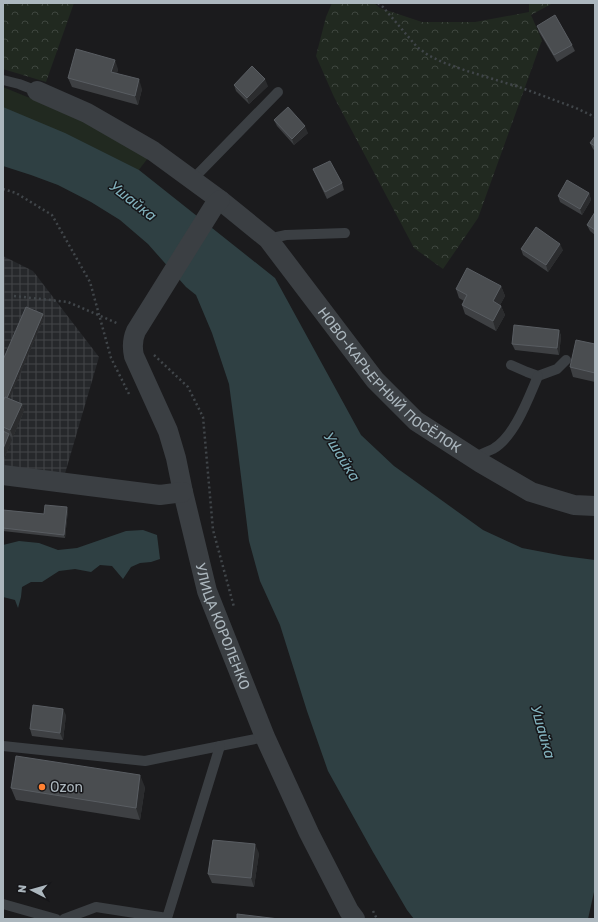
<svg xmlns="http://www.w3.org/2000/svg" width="598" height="922" font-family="Rubik,sans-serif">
<defs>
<pattern id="industrial-grid" width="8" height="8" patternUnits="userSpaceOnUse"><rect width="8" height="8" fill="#26282b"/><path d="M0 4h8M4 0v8" fill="none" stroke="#434548"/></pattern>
<pattern id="forest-crowns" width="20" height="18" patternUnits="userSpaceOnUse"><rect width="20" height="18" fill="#212920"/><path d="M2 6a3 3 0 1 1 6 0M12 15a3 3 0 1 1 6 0" fill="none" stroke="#3f463f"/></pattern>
</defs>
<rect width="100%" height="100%" fill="#1b1b1d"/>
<!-- industrial -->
<path fill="url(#industrial-grid)" d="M3 256 33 271 99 357 64 477 3 472Z"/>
<!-- grass -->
<path fill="#212920" d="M3 87 57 109 95 127 148 158 135 175 3 118Z"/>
<!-- forest -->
<g fill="url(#forest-crowns)">
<path d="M3 3H74L46 82 3 69Z"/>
<path d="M332 3H374L380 8 422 22H475L529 12V3H553L531 15 542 40 478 218 443 269 414 248 334 97 316 56 326 17Z"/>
</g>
<!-- water -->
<g fill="#2f4043">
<path d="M3 107 65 133 139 170 275 278 361 435 394 466 483 530 522 548 564 556 595 560V892H594L588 919H414L407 910 373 852 328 771 307 711 280 625 260 581 249 541 237 444 229 384 212 333 196 295 186 287 148 244 120 220 91 202 58 185 31 175 3 166Z"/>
<path d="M143 530 157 535 160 559 151 562 140 563 131 567 123 579 112 566 100 565 91 572 75 569 59 571 42 582H31L22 587 21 597 18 608 15 600 3 597V545L19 541 39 543 58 550 77 548 126 531Z"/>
</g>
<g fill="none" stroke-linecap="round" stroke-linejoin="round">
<!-- path -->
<g stroke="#41464a" stroke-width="2.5" stroke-dasharray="2 3" stroke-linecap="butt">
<path d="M378 3 383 7 417 47 428 55 442 62 467 71 519 87 576 108 595 117"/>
<path d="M3 189 16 193 52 215 90 282 111 358 129 394"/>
<path d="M14 296 68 302 119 324"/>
<path d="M154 355 188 387 203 417 213 530 234 607"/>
<path d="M373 911 377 919"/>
</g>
<!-- lane -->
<g stroke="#3b3f43" stroke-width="10">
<path d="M3 80 19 84 37 91"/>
<path d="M192 180 278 92"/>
<path d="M268 239 286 235 345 233"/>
<path d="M511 365 527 372 538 376 557 369 566 360"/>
<path d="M473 458C479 455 486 452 493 449 515 436 528 399 538 376"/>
<path d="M3 746 145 761 265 737"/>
<path d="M3 904 56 919"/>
<path d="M64 919 96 907 167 918 220 746"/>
</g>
<!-- street -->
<g stroke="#3b3f43" stroke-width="20">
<path id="s1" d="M37 91 87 113 153 151 220 200 268 239 375 380 416 421 481 463 531 492 574 505 595 506"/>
<path id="s2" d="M220 200 214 206 136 331C132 340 132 347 134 356L168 431 176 458 183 492 207 591 265 737 309 833 349 911 355 919"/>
<path d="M3 475 160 495 183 492"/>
</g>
</g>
<!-- wall -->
<g fill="#3e4043">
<path d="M537 26 572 45 575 51 557 62 539 32Z"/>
<path d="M118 69 117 73 142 89 138 105 72 87 68 78Z"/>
<path d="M234 85 268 86 249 104 236 91Z"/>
<path d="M274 120 308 133 294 145 277 126Z"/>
<path d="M595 136V151L593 149 590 143Z"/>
<path d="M313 169 342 183 344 190 327 199 316 176Z"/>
<path d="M589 193 591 200 582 215 560 202 558 196Z"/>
<path d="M595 212V235L590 231 587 225Z"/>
<path d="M521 249 563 250 548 272 523 255Z"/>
<path d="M501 286 505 296 500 305 501 306 505 315 496 331 465 314 462 305 464 301 459 298 456 289Z"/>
<path d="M43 314 44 318 9 399 22 404 24 411 13 437 10 436 12 440 3 461V360Z"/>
<path d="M559 330 561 336 559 355 515 350 512 344Z"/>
<path d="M595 344V382L573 377 570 367Z"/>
<path d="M3 510 44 514 68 510 65 538 3 531Z"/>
<path d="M66 715 63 740 32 736 30 729Z"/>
<path d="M145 787 140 820 16 800 11 788Z"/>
<path d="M259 853 254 887 212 883 208 874Z"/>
</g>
<!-- shaded-wall -->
<g fill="#2b2c2e">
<path d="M115 60 118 69 115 81 111 72Z"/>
<path d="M139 79 142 89 138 105 135 96Z"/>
<path d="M265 79 268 86 249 104 247 98Z"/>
<path d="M305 126 308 133 294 145 292 139Z"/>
<path d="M589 193 591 200 582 215 580 209Z"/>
<path d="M560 244 563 250 548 272 546 265Z"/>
<path d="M501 286 505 296 497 311 493 301Z"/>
<path d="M501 306 505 315 496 331 493 321Z"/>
<path d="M43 314 44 318 3 414V408Z"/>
<path d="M559 330 561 336 559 355 557 348Z"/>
<path d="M22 404 24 411 13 437 10 430Z"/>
<path d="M9 434 12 440 3 461V449Z"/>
<path d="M67 507 68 510 65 538 64 535Z"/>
<path d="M63 709 66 715 63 740 60 733Z"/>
<path d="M140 775 145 787 140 820 136 808Z"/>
<path d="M255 844 259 853 254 887 251 878Z"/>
</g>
<!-- building -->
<g fill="#4a4d50" stroke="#595d62">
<path d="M555 15 572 45 554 55 537 26Z"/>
<path d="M76 49 115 60 111 72 139 79 135 96 68 78Z"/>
<path d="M252 66 265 79 247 98 234 85Z"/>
<path d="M288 107 305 126 292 139 274 120Z"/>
<path d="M595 136V146L590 143Z"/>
<path d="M330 161 342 183 325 192 313 169Z"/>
<path d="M567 180 589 193 580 209 558 196Z"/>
<path d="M595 212V230L587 225Z"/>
<path d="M536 227 560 244 546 265 521 249Z"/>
<path d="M467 268 501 286 493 301 501 306 493 321 462 305 467 295 456 289Z"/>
<path d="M26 307 43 314 7 398 5 397 3 402V360Z"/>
<path d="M514 325 559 330 557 348 512 344Z"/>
<path d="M576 340 595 344V373L570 367Z"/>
<path d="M5 397 22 404 10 430 3 427V402Z"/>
<path d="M3 431 9 434 3 449Z"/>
<path d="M45 505 67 507 64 535 3 528V510L44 514Z"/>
<path d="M33 705 63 709 60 733 30 729Z"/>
<path d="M16 756 140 775 136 808 11 788Z"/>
<path d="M213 840 255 844 251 878 208 874Z"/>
<path d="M237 914 279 919H237Z"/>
</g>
<!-- markers -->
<circle fill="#ff8031" stroke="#161619" stroke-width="1.5" cx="42" cy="787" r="4"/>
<g text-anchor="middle" stroke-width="3" stroke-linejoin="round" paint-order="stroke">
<!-- street labels -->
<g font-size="14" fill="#acb7be" stroke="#161619">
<text dy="5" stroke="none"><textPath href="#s1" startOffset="463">НОВО-КАРЬЕРНЫЙ ПОСЁЛОК</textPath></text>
<text dy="5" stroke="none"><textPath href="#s2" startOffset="467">УЛИЦА КОРОЛЕНКО</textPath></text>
</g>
<!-- poi labels -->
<g font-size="14" fill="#acb7be" stroke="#161619" text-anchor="start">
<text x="50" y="792">Ozon</text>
</g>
<!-- water labels -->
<g font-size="15" font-style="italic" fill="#81b0bb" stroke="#161619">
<text transform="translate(133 201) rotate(38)" y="5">Ушайка</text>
<text transform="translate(342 457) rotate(58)" y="5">Ушайка</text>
<text transform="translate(543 732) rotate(74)" y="5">Ушайка</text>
</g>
</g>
<!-- border -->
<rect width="598" height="922" fill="none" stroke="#acb7be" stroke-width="8"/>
<!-- north arrow -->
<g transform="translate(32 890) rotate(276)" stroke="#161619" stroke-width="3" paint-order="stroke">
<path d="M0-3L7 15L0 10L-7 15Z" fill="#acb7be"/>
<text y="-6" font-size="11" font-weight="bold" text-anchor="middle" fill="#acb7be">N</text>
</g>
</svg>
